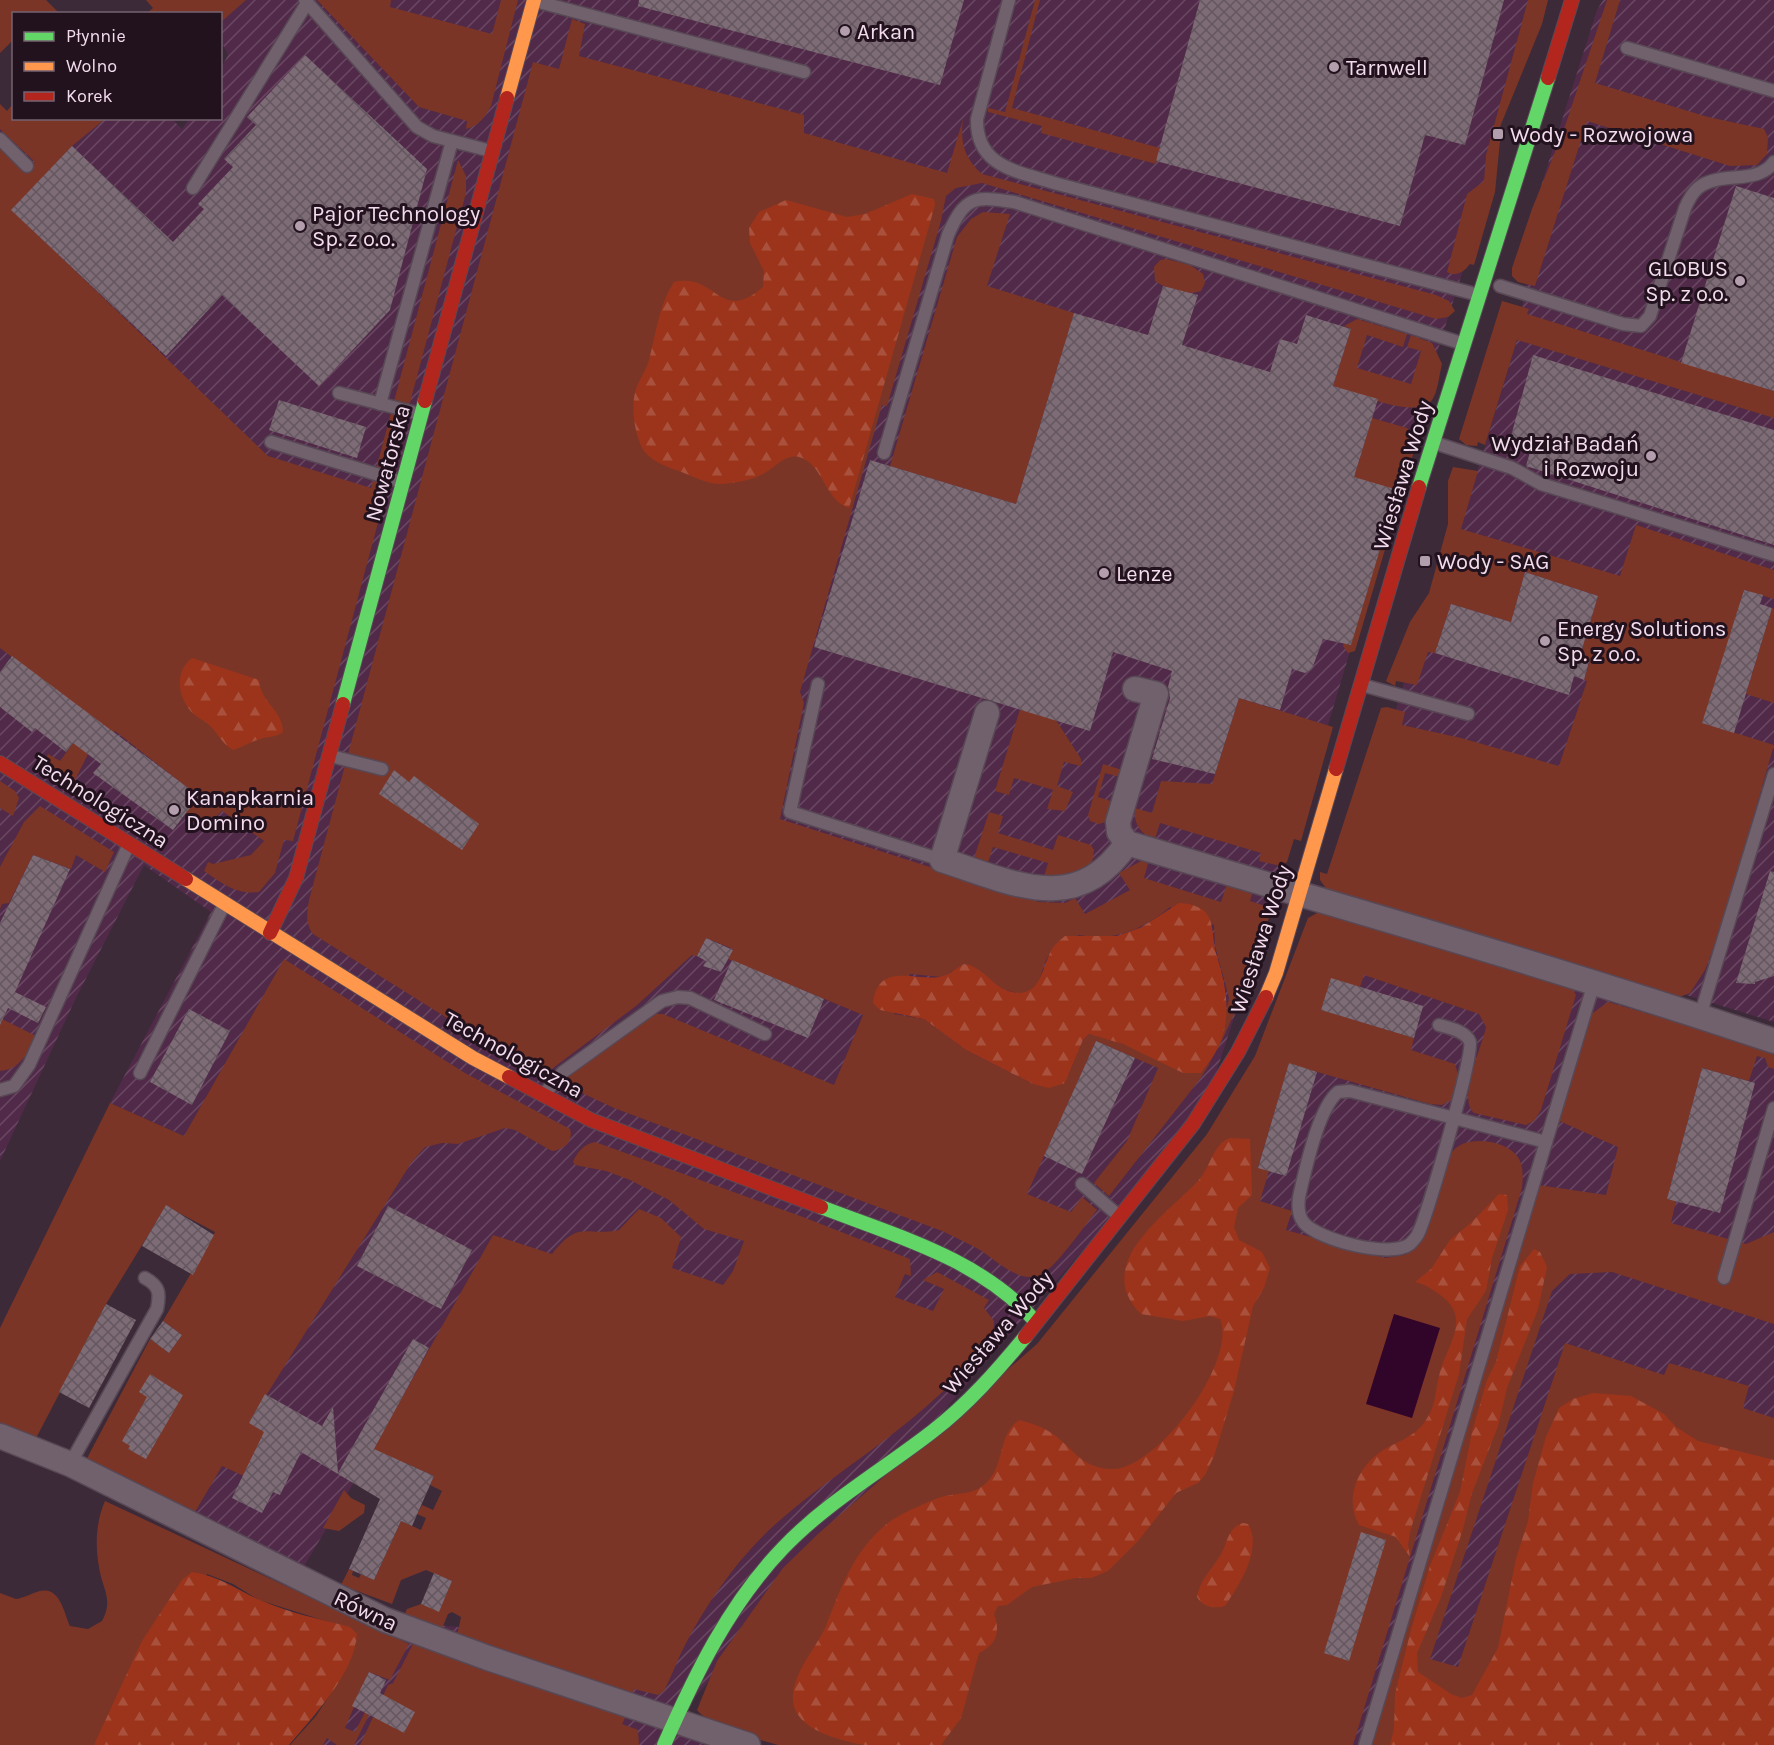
<svg xmlns="http://www.w3.org/2000/svg" width="1774" height="1745" font-family="Karla,sans-serif">
<defs>
<pattern id="industrial-furrows" width="10" height="10" patternUnits="userSpaceOnUse" patternTransform="scale(1.5)"><rect width="10" height="10" fill="#502a48"/><path d="M-1 1l2-2M0 10L10 0M9 11l2-2" fill="none" stroke="#6a4863"/></pattern>
<pattern id="forest-firs" width="22" height="20" patternUnits="userSpaceOnUse" patternTransform="scale(1.5)"><rect width="22" height="20" fill="#9b341a"/><path d="M5 1l3.5 6h-7zM16 11l3.5 6h-7z" fill="#a9513c"/></pattern>
<pattern id="building-cross-hatch" width="8" height="8" patternUnits="userSpaceOnUse" patternTransform="scale(1.5)"><rect width="8" height="8" fill="#7d6b75"/><path d="M0 0l8 8M0 8l8-8" fill="none" stroke="#63565e"/></pattern>
</defs>
<rect width="100%" height="100%" fill="#3d2a39"/>
<!-- industrial -->
<g fill="url(#industrial-furrows)">
<path d="M198 0H1533L1493 142 1490 184 1412 432 1398 490 1306 799 1203 1112 675 1720 738 1745H320L385 1620 479 1629 807 1482 370 1455 303 1568 191 1519 415 1127 184 1136 110 1103 211 912 144 865 76 998 0 1161V129L14 118 172 119 182 129 189 119 220 118 221 68 228 55 221 41 220 14Z"/>
<path d="M1603 0H1774V1022L1342 889 1415 646 1430 628 1517 340 1541 186 1597 10Z"/>
<path d="M1326 913 1774 1051V1745H1243L1255 1224 1249 1144Z"/>
</g>
<!-- green -->
<g fill="#7b3526">
<path d="M0 0H46L59 13 14 14 13 43 11 42 0 53Z"/>
<path d="M146 0H246L221 22 220 14 147 13 153 8Z"/>
<path d="M317 0H391L390 7 492 34 501 0H518L491 106C485 117 479 126 466 129L467 121 419 107Z"/>
<path d="M1035 0H1040L1012 108 1160 148 1156 164 1041 133 1042 126 988 112V108L1005 112Z"/>
<path d="M1528 0H1548L1542 24 1495 139 1500 141 1495 192 1474 265 1470 264C1464 272 1456 277 1447 272L1467 194 1484 181 1486 155Z"/>
<path d="M1607 0H1620L1595 83 1708 117 1764 129 1768 137 1767 154 1757 165 1730 166 1587 121 1535 286 1518 282 1512 276V268L1532 209 1563 132Z"/>
<path d="M572 19 585 24 579 56 804 115V133L947 173 963 119C960 142 964 158 982 174L1436 295 1449 301 1455 311 1448 317 1436 319 982 183 956 188 946 196 941 221 887 406 882 405 800 692 804 703 780 819 1039 902 1065 903 1075 898 1085 914 1130 890 1119 873 1143 860H1149L1144 878 1221 902 1227 884 1253 891 1250 901 1265 906 1270 914 1248 984 1218 1049 1229 998 1215 946 1214 925 1170 907C1144 929 1114 942 1079 935 1071 940 1057 945 1051 953 1037 967 1046 999 1013 992 993 988 983 969 965 964L942 977 910 974 894 1014 924 1019 966 1050 1033 1084 1065 1083 1083 1040 1089 1034 1112 1040 1201 1073 1212 1060 1200 1079 1109 1196 1094 1183 1127 1141 1158 1068 1096 1041 1027 1194 1071 1212 1082 1197 1097 1210C1085 1225 1057 1266 1042 1274 1021 1286 996 1260 980 1250 968 1243 954 1237 942 1231L614 1108 565 1085V1080L576 1068 655 1014H663L834 1085 863 1015 728 959 733 949 706 938 697 956 692 955 636 1006 545 1074 498 1050 313 934C305 923 307 913 309 900L533 62 559 69Z"/>
<path d="M0 104 7 111 13 104 14 118 105 119 72 146 12 210 268 456 371 488 458 160 466 176V193L293 841 284 840 275 873 259 892C236 895 222 883 204 871L208 862 213 864 251 855 264 841 222 811 206 826 185 813 198 796 115 731 88 754 73 784 42 768 48 754 60 761 92 717 0 648V147L26 171 35 162 0 129Z"/>
<path d="M983 212 1010 214 987 286 1074 313 1016 504 890 466 957 237 971 219Z"/>
<path d="M1166 259 1190 265 1203 274 1205 283 1201 291C1187 296 1167 289 1155 281L1154 267 1160 260Z"/>
<path d="M1502 301 1529 309 1527 314 1774 391V418L1517 340 1485 445 1478 442 1477 446 1466 445 1459 439Z"/>
<path d="M1357 319 1407 334 1403 347 1367 335 1357 368 1411 384 1421 351 1407 347 1411 335 1432 343 1442 364C1439 375 1438 392 1432 400 1415 421 1356 392 1333 386L1351 329 1344 326Z"/>
<path d="M1372 418 1407 428 1417 441 1355 651 1348 653 1343 646 1344 643 1351 645 1354 477Z"/>
<path d="M1453 467 1478 471 1461 529 1620 576 1636 525 1774 570V599L1744 590 1703 723 1774 745 1723 922 1705 970 1690 993 1682 996H1671L1328 891 1320 880V872L1327 874 1381 708 1387 707 1405 712 1402 725 1461 738 1559 766 1587 681 1584 680 1589 663 1579 659 1598 596 1525 572 1511 622 1451 604 1435 653 1428 652 1417 685 1396 681 1395 686 1386 681 1410 622 1429 593 1448 524V481Z"/>
<path d="M1772 608 1774 609V703L1746 694Z"/>
<path d="M1239 698 1333 727 1301 841 1294 839 1287 862 1280 866 1259 861 1261 853 1160 823 1155 839C1140 834 1133 823 1135 808L1152 813 1161 781 1212 784Z"/>
<path d="M1020 709 1056 720 1081 759V766L1064 762 1057 786 1073 792 1065 811 1047 809 1053 790 1014 778 1009 795 995 791Z"/>
<path d="M1103 764 1122 770 1120 777 1105 773 1098 797 1114 802 1108 821 1099 824 1090 821 1088 815Z"/>
<path d="M0 781 15 791 19 798 13 816 0 808Z"/>
<path d="M40 806 114 852 105 872 76 855 71 869 33 855 9 903 2 904 0 909V867L24 822Z"/>
<path d="M989 812 1003 816 998 833 1053 850 1058 835 1091 845 1094 850 1092 863 1063 881 1043 880 1048 863 993 847 988 863 974 858Z"/>
<path d="M1319 912 1571 987 1576 995 1541 1110 1534 1121 1526 1125 1474 1113C1457 1099 1482 1047 1486 1027L1479 1014 1364 975 1360 987 1331 979 1322 1010 1414 1038 1411 1050 1455 1064 1459 1078 1451 1100 1442 1105 1430 1104 1289 1064 1258 1167 1269 1171 1260 1201 1292 1211 1286 1230 1385 1258 1405 1255 1420 1243 1425 1235 1451 1154C1461 1134 1505 1139 1517 1156 1524 1165 1523 1177 1522 1188L1353 1745H778C752 1737 715 1731 697 1710L717 1661 783 1568 819 1533 1037 1344 1207 1134 1255 1056 1308 918Z"/>
<path d="M284 959 465 1073 570 1129C574 1141 564 1150 552 1151L515 1130 505 1128 458 1144 442 1143 425 1147 411 1163 249 1423 280 1441 244 1476 222 1466 191 1519 84 1464 150 1339 169 1353 182 1335 163 1321 215 1232 166 1206 106 1304 33 1444 0 1430V1328L110 1103 184 1136Z"/>
<path d="M1608 1002 1774 1051V1069L1768 1067 1765 1058 1757 1056 1749 1081 1702 1068 1667 1199 1676 1201 1671 1223 1746 1244 1774 1232V1324L1612 1272 1570 1274 1552 1291 1430 1659 1458 1667 1565 1343 1664 1375 1669 1363 1749 1386 1743 1408 1774 1418V1745H1372L1538 1185 1606 1195 1618 1147 1557 1120 1590 1015Z"/>
<path d="M0 1018 36 1036C29 1051 20 1070 0 1071Z"/>
<path d="M595 1142 803 1217 910 1259 911 1276 905 1274 895 1297 933 1311 944 1289 923 1280 937 1272 989 1300 984 1308 994 1321C995 1352 960 1376 939 1395 889 1442 829 1477 778 1522 740 1555 708 1601 685 1645 677 1660 672 1676 664 1691L658 1695 634 1689 631 1698 457 1636 461 1617 452 1612 448 1614 439 1636 401 1622 407 1609 421 1604 439 1611 452 1581 426 1570 401 1580 392 1604 341 1585 349 1569 353 1571 352 1575 359 1578 361 1574 374 1580 401 1521 421 1530 426 1518 417 1514 422 1505 433 1510 442 1491 430 1485 434 1476 403 1462 387 1479 378 1498 370 1455 493 1235 552 1254C580 1219 584 1237 619 1230L639 1209 661 1218 681 1237 672 1268 723 1285 733 1271 744 1241 704 1229 669 1200 630 1180 606 1171 575 1165 573 1162C577 1152 584 1144 595 1142Z"/>
<path d="M344 1490 351 1498 365 1505 364 1513 339 1531 323 1528Z"/>
<path d="M105 1501 409 1644 390 1680 369 1672 345 1728 355 1732 365 1712 369 1715 354 1745H337L327 1738 323 1745H290L316 1716 333 1690 356 1644 332 1623 259 1600 233 1584 207 1574 94 1745H0V1593L16 1599C25 1598 31 1593 40 1591 60 1586 64 1613 70 1626L88 1629 102 1621C114 1599 102 1589 99 1567 95 1545 96 1521 105 1501Z"/>
<path d="M413 1644 627 1714 622 1724 638 1730 639 1745H360L388 1685 393 1683Z"/>
</g>
<!-- forest -->
<g fill="url(#forest-firs)">
<path d="M912 194 934 199 935 205 849 508C825 501 823 463 799 457 784 454 775 468 763 474 753 480 734 483 723 484 710 485 696 478 684 473 671 468 653 463 644 451 635 437 631 409 635 393 637 382 646 372 649 360 656 334 659 305 674 282 717 272 719 325 763 287L764 271 750 243 749 228 759 212 786 200 847 217 865 214Z"/>
<path d="M192 658 259 680C260 702 283 710 283 732 275 738 268 736 260 739 250 742 243 747 233 750 221 743 217 731 207 723 203 720 198 718 195 715 178 701 173 672 192 658Z"/>
<path d="M1179 903C1220 906 1209 929 1217 956 1230 1000 1234 1035 1201 1073H1183L1123 1044 1089 1034 1083 1040 1065 1083 1049 1088 1033 1084 966 1050 924 1019 880 1010 873 1003C878 961 915 981 939 977 948 976 956 968 964 964 983 966 993 988 1012 992 1040 998 1041 971 1050 953 1053 946 1059 941 1065 936H1117L1142 927Z"/>
<path d="M1230 1138 1250 1139 1252 1195 1238 1208 1234 1227 1239 1240 1262 1252 1270 1268 1264 1288 1253 1306 1234 1391 1214 1456 1205 1475 1198 1483 1176 1493 1138 1541 1108 1571 1091 1578H1076L1032 1587 1007 1605 998 1606 994 1614C1001 1632 996 1645 979 1653L961 1718 941 1745C917 1745 888 1745 864 1745 839 1740 790 1729 793 1695 796 1668 815 1650 826 1626 842 1586 854 1548 892 1520 906 1511 926 1503 941 1497 956 1493 972 1495 984 1485 1006 1467 996 1437 1019 1420 1031 1423 1043 1427 1053 1434 1074 1449 1080 1467 1110 1469 1156 1472 1238 1361 1220 1319L1210 1316 1183 1321 1141 1314C1091 1264 1166 1215 1198 1181 1210 1169 1213 1143 1230 1138Z"/>
<path d="M1499 1194 1507 1195 1508 1210 1492 1258 1486 1291 1467 1319 1459 1374 1410 1532 1408 1545 1410 1557 1396 1537 1359 1525C1345 1500 1356 1470 1379 1453 1394 1442 1412 1439 1424 1423 1436 1407 1435 1393 1439 1376 1445 1347 1472 1321 1443 1297 1434 1290 1425 1284 1415 1282L1431 1269 1450 1240 1472 1222Z"/>
<path d="M1534 1249 1540 1252 1547 1267 1538 1309 1507 1388 1498 1426 1472 1493 1463 1529 1441 1597 1417 1653 1418 1672 1451 1694 1462 1698 1472 1695 1498 1648 1516 1559 1528 1521 1533 1483 1546 1437 1559 1408 1573 1399 1593 1393 1631 1396 1664 1414 1676 1427 1698 1441 1774 1460V1745H1390L1394 1729 1395 1694 1411 1630 1430 1566 1460 1492 1472 1432 1487 1380 1496 1362 1520 1266Z"/>
<path d="M1243 1523 1248 1524C1263 1549 1239 1585 1225 1606 1214 1609 1203 1607 1197 1597 1200 1580 1211 1570 1220 1556 1228 1543 1227 1528 1243 1523Z"/>
<path d="M192 1572C219 1576 237 1590 260 1600 289 1613 320 1619 350 1627L357 1634C355 1672 313 1717 289 1745H94L142 1641 182 1580Z"/>
</g>
<!-- water -->
<path fill="#31042a" d="M1394 1314 1440 1328 1412 1418 1366 1404Z"/>
<!-- building -->
<g fill="url(#building-cross-hatch)">
<path d="M639 0H964L940 85 638 6Z"/>
<path d="M1200 0H1504L1465 145 1425 135 1400 226 1156 161Z"/>
<path d="M305 55 427 169 390 310 319 386 222 295 166 356 11 210 72 146 173 242 204 209 198 204 233 167 224 159 256 125 247 117Z"/>
<path d="M1736 186 1774 198V391L1681 363Z"/>
<path d="M1163 286 1198 295 1182 345 1270 372 1280 339 1297 344 1306 315 1351 329 1333 386 1378 399 1354 477 1398 490 1351 645 1323 639 1312 669 1305 673 1292 669 1280 710 1239 698 1215 774 1152 759 1170 698 1168 687 1172 671 1113 652 1090 731 814 647 870 460 1016 504 1074 313 1148 335Z"/>
<path d="M1533 355 1774 430V545L1526 466 1532 445 1510 440Z"/>
<path d="M279 400 366 427 357 458 269 430Z"/>
<path d="M1525 572 1598 596 1579 659 1589 662 1584 680 1574 676 1569 695 1435 653 1451 604 1511 622Z"/>
<path d="M1744 590 1763 595 1760 604 1772 608 1734 733 1702 723Z"/>
<path d="M12 656 199 796 173 830 93 773 101 764 73 743 66 752 35 728 32 732 0 707V672Z"/>
<path d="M394 770 409 782 414 776 479 824 462 850 379 794Z"/>
<path d="M33 855 70 869 15 992 46 1007 38 1023 8 1008 0 1025V923Z"/>
<path d="M1770 871 1774 872V976L1755 982V984L1736 983Z"/>
<path d="M706 938 733 950 721 972 703 966 706 961 697 956Z"/>
<path d="M732 960 824 999 808 1038 714 1000Z"/>
<path d="M1331 978 1423 1006 1414 1038 1321 1010Z"/>
<path d="M189 1009 230 1031 192 1105 150 1082Z"/>
<path d="M1096 1041 1135 1058 1082 1174 1044 1156Z"/>
<path d="M1289 1063 1317 1072 1286 1176 1258 1168Z"/>
<path d="M1702 1068 1755 1083 1720 1213 1667 1199Z"/>
<path d="M166 1205 214 1235 193 1275 142 1246Z"/>
<path d="M388 1206 472 1250 441 1309 357 1266Z"/>
<path d="M106 1304 136 1320 89 1408 59 1392Z"/>
<path d="M163 1321 182 1335 169 1353 150 1339Z"/>
<path d="M413 1339 429 1348 374 1449 434 1476 412 1526 401 1521 374 1580 349 1569 380 1499 301 1452 280 1495 273 1492 262 1513 232 1498 264 1432 249 1423 265 1394 322 1426 333 1407 338 1473Z"/>
<path d="M150 1374 183 1395 146 1459 128 1449 130 1446 122 1441 147 1397 139 1392Z"/>
<path d="M1361 1532 1386 1540 1349 1661 1324 1653Z"/>
<path d="M434 1573 452 1581 439 1612 421 1604Z"/>
<path d="M369 1672 386 1680 380 1693 415 1712 404 1733 352 1706Z"/>
</g>
<g fill="none" stroke-linecap="round" stroke-linejoin="round">
<defs>
<g id="lane">
<path d="M305 0 417 127 433 136 491 151"/>
<path d="M1009 0 977 119C976 167 1017 171 1054 183L1479 295"/>
<path d="M535 1 804 72"/>
<path d="M1627 48 1774 91"/>
<path d="M0 139 27 166"/>
<path d="M193 188 307 3"/>
<path d="M1500 286 1623 324 1641 326 1650 316 1685 208C1688 201 1692 193 1698 188 1720 170 1757 186 1774 162"/>
<path d="M339 393 420 414"/>
<path d="M380 404 452 141"/>
<path d="M271 442 402 482"/>
<path d="M1435 443 1512 468 1541 484 1774 555"/>
<path d="M884 453 948 235C965 196 974 196 1014 202L1464 344"/>
<path d="M818 684 790 812 942 860"/>
<path d="M1362 685 1468 714"/>
<path d="M331 756 382 769"/>
<path d="M1700 1016 1774 774"/>
<path d="M1439 1025C1449 1028 1466 1031 1470 1042 1475 1051 1427 1216 1418 1234 1416 1238 1413 1241 1410 1244 1391 1259 1319 1240 1304 1223 1296 1213 1298 1199 1301 1188 1307 1163 1319 1108 1338 1092L1350 1091 1546 1142 1594 983"/>
<path d="M140 1073 224 905"/>
<path d="M0 1090 14 1086 29 1065 129 844"/>
<path d="M544 1094 563 1072 662 1001 678 997 690 998 765 1034"/>
<path d="M1082 1184 1120 1217"/>
<path d="M1724 1278 1774 1108"/>
<path d="M70 1464 157 1309C160 1294 160 1286 145 1278"/>
<path d="M1365 1745 1546 1142"/>
</g>
<g id="street">
<path d="M1135 689 1156 694 1118 822 1119 832 1127 843C1343 907 1560 969 1774 1041"/>
<path d="M987 713 942 860C1011 882 1077 918 1127 843"/>
<path d="M0 1436 70 1464 385 1620 488 1658 748 1745"/>
</g>
<g id="fast">
<path d="M1419 487 1548 78"/>
<path d="M343 704 425 401"/>
<path d="M821 1207C896 1236 981 1259 1036 1322"/>
<path d="M664 1745C695 1675 729 1604 783 1548 827 1502 883 1470 933 1431 968 1404 997 1371 1025 1337"/>
</g>
<g id="slow">
<path d="M507 98 534 0"/>
<path d="M186 879 473 1058 509 1077"/>
<path d="M1266 997 1276 973 1336 769"/>
</g>
<g id="jam">
<path d="M1548 78 1572 0"/>
<path d="M425 401 507 98"/>
<path d="M0 763 186 879"/>
<path d="M1336 769 1419 487"/>
<path d="M270 933 296 878 343 704"/>
<path d="M509 1077 591 1120 821 1207"/>
<path d="M1025 1337 1193 1124 1238 1052 1266 997"/>
</g>
</defs>
<!-- lane casing -->
<use href="#lane" stroke="#584855" stroke-width="15"/>
<!-- street casing -->
<use href="#street" stroke="#584855" stroke-width="27"/>
<!-- fast casing -->
<use href="#fast" stroke="#584855" stroke-width="16"/>
<!-- slow casing -->
<use href="#slow" stroke="#584855" stroke-width="16"/>
<!-- jam casing -->
<use href="#jam" stroke="#584855" stroke-width="16"/>
<!-- lane -->
<use href="#lane" stroke="#71616d" stroke-width="12"/>
<!-- street -->
<use href="#street" stroke="#71616d" stroke-width="24"/>
<!-- fast -->
<use href="#fast" stroke="#63d668" stroke-width="14"/>
<!-- slow -->
<use href="#slow" stroke="#ff974d" stroke-width="14"/>
<!-- jam -->
<use href="#jam" stroke="#b3261e" stroke-width="14"/>
</g>
<!-- markers -->
<g fill="#b39eae" stroke="#22121e" stroke-width="2">
<circle cx="845" cy="31" r="6"/>
<circle cx="1334" cy="67" r="6"/>
<rect x="1492" y="128" width="12" height="12" rx="3"/>
<circle cx="300" cy="226" r="6"/>
<circle cx="1740" cy="281" r="6"/>
<circle cx="1651" cy="456" r="6"/>
<rect x="1419" y="555" width="12" height="12" rx="3"/>
<circle cx="1104" cy="573" r="6"/>
<circle cx="1545" cy="641" r="6"/>
<circle cx="174" cy="810" r="6"/>
</g>
<g text-anchor="middle" stroke-width="6" stroke-linejoin="round" paint-order="stroke">
<!-- poi labels -->
<g font-size="22" fill="#f3dced" stroke="#22121e" text-anchor="start">
<text x="857" y="39">Arkan</text>
<text x="1346" y="75">Tarnwell</text>
<text x="1510" y="142">Wody - Rozwojowa</text>
<text x="312" y="221">Pajor Technology<tspan x="312" dy="25">Sp. z o.o.</tspan></text>
<text x="1728" y="276" text-anchor="end">GLOBUS<tspan x="1728" dy="25">Sp. z o.o.</tspan></text>
<text x="1639" y="451" text-anchor="end">Wydział Badań<tspan x="1639" dy="25">i Rozwoju</tspan></text>
<text x="1437" y="569">Wody - SAG</text>
<text x="1116" y="581">Lenze</text>
<text x="1557" y="636">Energy Solutions<tspan x="1557" dy="25">Sp. z o.o.</tspan></text>
<text x="186" y="805">Kanapkarnia<tspan x="186" dy="25">Domino</tspan></text>
</g>
<!-- street labels -->
<g font-size="22" fill="#f3dced" stroke="#22121e">
<text transform="translate(387 463) rotate(-75)" y="8">Nowatorska</text>
<text transform="translate(1402 475) rotate(-73)" y="8">Wiesława Wody</text>
<text transform="translate(101 801) rotate(32)" y="8">Technologiczna</text>
<text transform="translate(1260 939) rotate(-72)" y="8">Wiesława Wody</text>
<text transform="translate(514 1054) rotate(29)" y="8">Technologiczna</text>
<text transform="translate(997 1332) rotate(-49)" y="8">Wiesława Wody</text>
<text transform="translate(366 1610) rotate(25)" y="8">Równa</text>
</g>
</g>
<!-- legend -->
<rect x="12" y="12" width="210" height="108" fill="#22121e" stroke="#766371" stroke-width="1.5"/>
<rect x="24" y="32" width="30" height="9" fill="#63d668" stroke="#766371" stroke-width="1.5"/>
<text x="66" y="42" font-size="18" fill="#f3dced">Płynnie</text>
<rect x="24" y="62" width="30" height="9" fill="#ff974d" stroke="#766371" stroke-width="1.5"/>
<text x="66" y="72" font-size="18" fill="#f3dced">Wolno</text>
<rect x="24" y="92" width="30" height="9" fill="#b3261e" stroke="#766371" stroke-width="1.5"/>
<text x="66" y="102" font-size="18" fill="#f3dced">Korek</text>
</svg>
